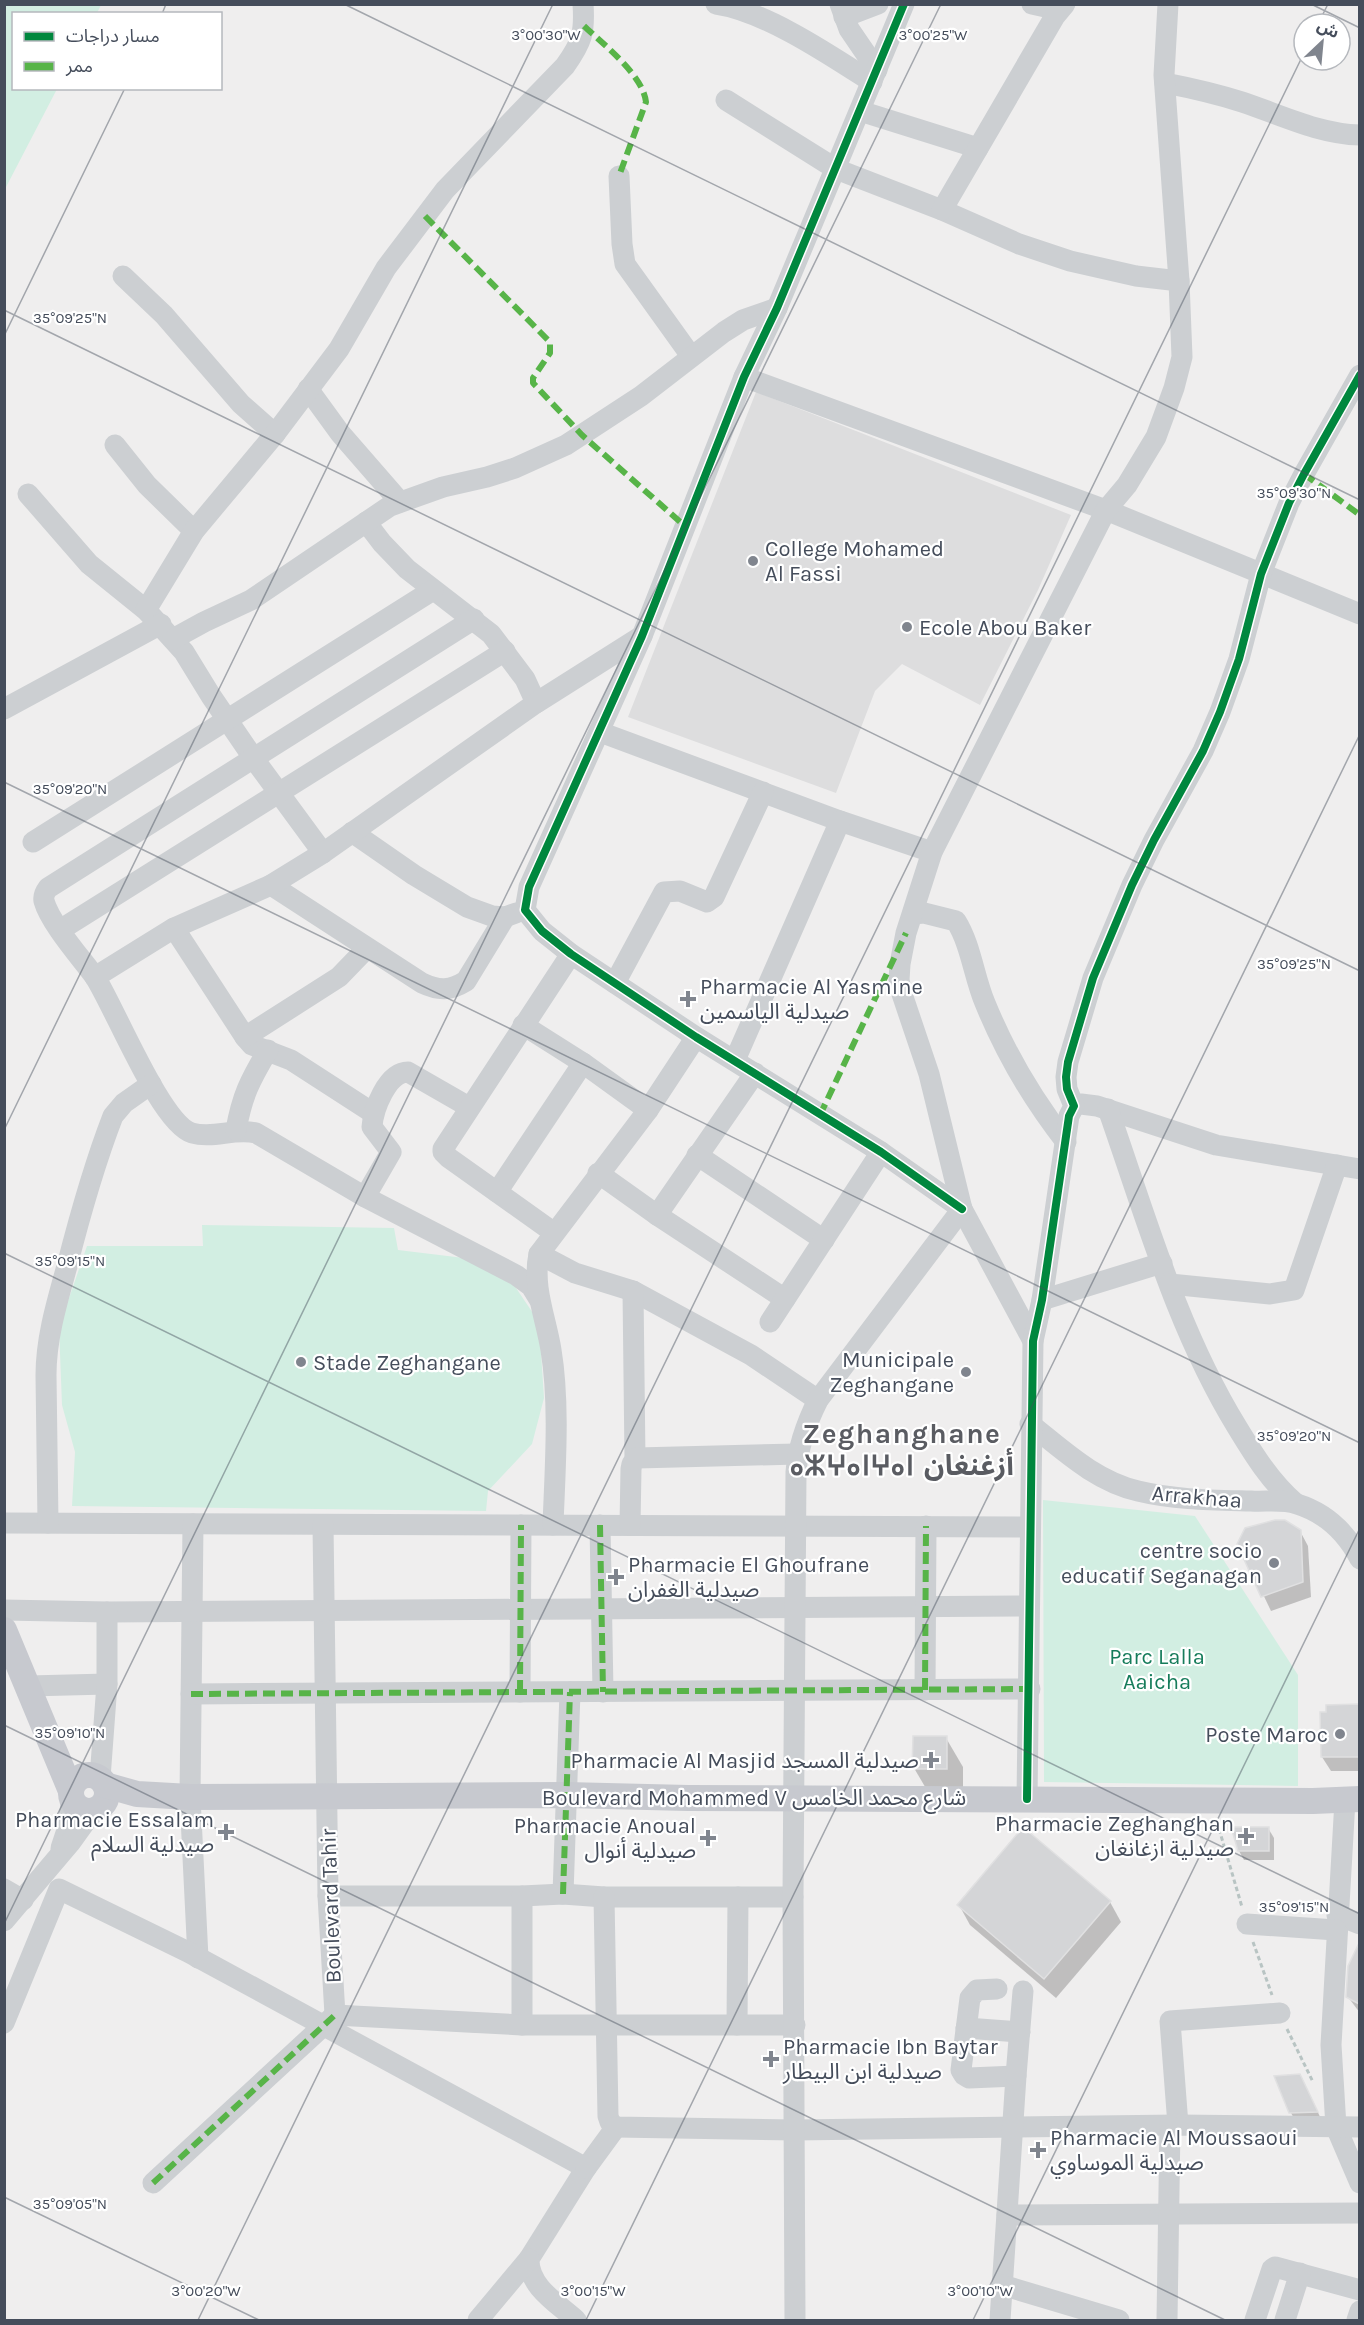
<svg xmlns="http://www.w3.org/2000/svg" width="1364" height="2325" font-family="Karla,'Noto Sans Arabic','Noto Sans Tifinagh',sans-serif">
<rect width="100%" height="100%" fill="#efeeee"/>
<!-- education -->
<path fill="#ddddde" d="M756 392 1071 515 1038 590 980 705 902 664 875 691 836 793 628 717Z"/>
<!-- green -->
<g fill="#d2eee2">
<path d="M5 4 101 5 97 13 14 14V88L57 89 5 189Z"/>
<path d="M202 1225 394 1228 398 1250 464 1258 514 1285 539 1322 544 1398 532 1444 488 1491 486 1511 72 1506 75 1452 62 1405 59 1327 87 1246H203Z"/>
<path d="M1043 1500 1195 1516 1298 1675V1786L1044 1782Z"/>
</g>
<!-- shadow -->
<g fill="#0003">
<path d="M1300 1531 1308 1546 1311 1597 1271 1611 1239 1544Z"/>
<path d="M1327 1706H1360V1771H1331L1322 1757Z"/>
<path d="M946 1738 963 1767V1798L931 1797 914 1768Z"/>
<path d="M1268 1828 1274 1838V1860H1244L1239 1851Z"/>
<path d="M1110 1902 1121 1922 1056 1998 970 1925 959 1905Z"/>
<path d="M1360 1946V2013L1348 1997 1350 1966Z"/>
<path d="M1305 2085 1322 2121 1296 2122 1291 2113Z"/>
</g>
<!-- building -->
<g fill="#d4d5d7" stroke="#e0e0e1" stroke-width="1.5">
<path d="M1275 1520H1285L1301 1530 1303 1582 1261 1597 1237 1544 1245 1528Z"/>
<path d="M1359 1704V1757H1321L1320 1712H1326V1705Z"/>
<path d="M913 1736H947V1769H912Z"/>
<path d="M1023 1827 1111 1901 1044 1979 957 1905Z"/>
<path d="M1231 1827H1269V1851H1238Z"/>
<path d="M1359 1943V2004L1346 1997 1348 1966Z"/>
<path d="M1300 2074 1318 2112 1289 2113 1274 2076Z"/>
</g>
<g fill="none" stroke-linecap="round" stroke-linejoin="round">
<!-- path -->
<g stroke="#b8c4c3" stroke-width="3" stroke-dasharray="4.5 3" stroke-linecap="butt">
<path d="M1217 1822 1242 1907"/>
<path d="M1253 1942 1272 1995"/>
<path d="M1287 2029 1313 2082"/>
</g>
<!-- minor -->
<g stroke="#cccfd2" stroke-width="21">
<path d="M716 4C765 11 830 55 872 82"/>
<path d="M840 4 849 29 877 70"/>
<path d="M904 4 777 308 744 377 642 636 529 887 525 910 542 931 571 954 696 1037 881 1152 962 1209"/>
<path d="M1032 4 1059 10"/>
<path d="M844 17 878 4"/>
<path d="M1165 83C1191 88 1217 94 1242 102 1281 115 1319 134 1360 135"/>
<path d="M726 100 836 169 942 210 1019 244 1070 261 1136 276 1179 281"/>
<path d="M860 111 978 148"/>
<path d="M619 176 622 244 625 264 691 356"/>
<path d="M942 210 1055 16 1065 4"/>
<path d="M123 276 164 315 241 404 275 434"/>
<path d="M744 377 1106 510 1360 614"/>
<path d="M308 389 340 433 400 502"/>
<path d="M115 445 147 485 194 531"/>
<path d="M28 494 89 564 146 610 184 652 211 696 254 759 323 853"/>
<path d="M366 522 382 543 407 569 491 634 525 679 536 703"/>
<path d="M146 610 194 531 275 434 339 349 386 268 445 190 565 66C582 42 585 33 583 4"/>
<path d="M173 639 204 622 251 600 390 506 443 487 487 477 515 468 566 445 641 396 724 332 743 320 777 308"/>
<path d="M4 709 161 624"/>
<path d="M600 732 840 821 932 852"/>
<path d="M352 832 414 875 467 907 492 916 505 917 516 913"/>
<path d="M33 842 433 590"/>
<path d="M271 885 422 983C439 991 450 991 466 981L505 917"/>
<path d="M913 914 924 913 956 921C971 945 974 977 985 1003 1005 1052 1033 1100 1066 1142"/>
<path d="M174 928 245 1037 252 1045 291 1060 373 1113"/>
<path d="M60 930 505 651"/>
<path d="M95 977C81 958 50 923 44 901 43 896 45 892 48 888L474 619"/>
<path d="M615 983 664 892 680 891 707 902 714 897 763 792"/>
<path d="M523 1025 583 1063 648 1110"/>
<path d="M245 1037 339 977 367 948"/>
<path d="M735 1060 840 821"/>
<path d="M1074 1106 1081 1104 1097 1106 1216 1145 1360 1169"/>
<path d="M469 1107 408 1072C387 1072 373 1110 372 1127L391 1152 365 1197 256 1133C234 1128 213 1139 192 1133 161 1124 115 1008 95 977L174 928 271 885 323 853 536 703 642 636"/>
<path d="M1108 1109C1146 1217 1177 1329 1237 1427 1254 1455 1270 1481 1295 1503"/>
<path d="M236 1130C242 1096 250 1080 268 1050"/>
<path d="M697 1155 824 1240"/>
<path d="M598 1173 657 1215 785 1299"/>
<path d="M497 1192 583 1063"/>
<path d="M365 1197 516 1275 531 1286 539 1299"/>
<path d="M657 1215 755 1073"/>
<path d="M553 1232 449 1158 443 1152V1149L571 954"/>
<path d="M539 1254 575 1273 633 1291 751 1355 818 1400"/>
<path d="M1170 1284 1270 1294 1294 1290 1337 1165"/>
<path d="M633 1291 635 1460"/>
<path d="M1042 1300 1162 1263"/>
<path d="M770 1322 881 1152"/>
<path d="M1033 1341 962 1209 929 1074 902 994 899 980 900 964 906 933 932 852 1106 510 1127 485 1156 437 1174 388 1182 357 1179 281 1164 75 1168 4"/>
<path d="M1030 1424C1063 1450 1095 1481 1138 1491 1175 1500 1213 1500 1251 1501 1265 1502 1284 1499 1297 1504 1326 1513 1346 1532 1360 1559"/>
<path d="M4 1523 1029 1527"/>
<path d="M48 1523 46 1375C46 1338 57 1302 67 1266 80 1215 94 1165 113 1116L124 1103 151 1084"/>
<path d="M193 1524 190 1797 198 1958"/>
<path d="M323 1525 328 1896 335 2015"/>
<path d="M553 1525C555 1470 560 1404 551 1350 546 1318 532 1287 539 1254L648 1110 696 1037"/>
<path d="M600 1525 603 1692"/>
<path d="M630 1525 631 1469 632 1464 637 1458 797 1454"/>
<path d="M4 1610 107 1612 1028 1606"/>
<path d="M29 1686 107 1684"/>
<path d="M925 1690 926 1526"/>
<path d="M520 1692 521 1525"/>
<path d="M191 1694 1030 1689"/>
<path d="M100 1778 107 1684V1612"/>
<path d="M1027 1799 1033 1341 1042 1300 1069 1116 1074 1106 1067 1089 1066 1077 1068 1062 1093 978 1132 885 1154 840 1203 751 1220 712 1239 659 1261 574 1289 503 1304 474 1360 375"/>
<path d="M1345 1800 1331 2045 1336 2127 1360 2183"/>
<path d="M61 1848 66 1833 72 1800"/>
<path d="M4 1889 23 1900"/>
<path d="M563 1894 570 1692"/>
<path d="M328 1896H522L563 1894 604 1897H793"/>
<path d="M604 1897 608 2116 610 2122 616 2127 795 2130 1178 2125 1360 2127"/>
<path d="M1337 1915 1360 1924"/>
<path d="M4 1921 70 1843 93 1811"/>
<path d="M1247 1924 1336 1930"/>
<path d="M997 1989 977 1990 970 1998 961 2070 964 2075 969 2078 1016 2076 1000 2320"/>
<path d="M4 2023 59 1889 188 1952 586 2168 529 2259C528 2286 557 2303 576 2320"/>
<path d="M522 2025V1896"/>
<path d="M737 2025 738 1897"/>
<path d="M966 2028 1020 2032"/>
<path d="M1016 2076 1023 1991"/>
<path d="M1178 2125 1170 2021 1280 2013"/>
<path d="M586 2168 616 2127"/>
<path d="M153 2183 335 2015 522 2025H795"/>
<path d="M1007 2215 1360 2213"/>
<path d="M1002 2285 1119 2320"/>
<path d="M478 2320 529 2259"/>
<path d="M795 2320 793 1897 796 1472C798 1446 806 1424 818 1400L962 1209"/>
<path d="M1167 2320 1170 2125"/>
<path d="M1255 2320 1272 2269 1275 2267 1360 2290"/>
<path d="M1285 2320 1300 2273"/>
<path d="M1357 2320 1360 2311"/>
</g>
<!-- major -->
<g stroke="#c7c9cf" stroke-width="26">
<path d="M4 1630 71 1791"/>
<circle cx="89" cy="1793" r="18"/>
<path d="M105 1785 137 1794 190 1797 566 1795 688 1798 1313 1801 1360 1799"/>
</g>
<!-- quiet -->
<g stroke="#57b448" stroke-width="6" stroke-dasharray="12 6" stroke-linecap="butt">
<path d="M584 26C603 44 643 75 646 102L619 176"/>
<path d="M425 216 550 342V353L533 378V383L582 435 686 527"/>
<path d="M1304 474 1360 515"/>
<path d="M820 1115 906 933"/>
<path d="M600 1525 603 1692"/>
<path d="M925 1690 926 1526"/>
<path d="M520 1692 521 1525"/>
<path d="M191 1694 1030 1689"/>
<path d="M563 1894 570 1692"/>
<path d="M153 2183 335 2015"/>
</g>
<defs>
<g id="cycleway">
<path d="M904 4 777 308 744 377 642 636 529 887 525 910 542 931 571 954 696 1037 881 1152 962 1209"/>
<path d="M1027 1799 1033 1341 1042 1300 1069 1116 1074 1106 1067 1089 1066 1077 1068 1062 1093 978 1132 885 1154 840 1203 751 1220 712 1239 659 1261 574 1289 503 1304 474 1360 375"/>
</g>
</defs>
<!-- cycleway casing -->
<use href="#cycleway" stroke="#fff" stroke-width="11"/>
<!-- cycleway -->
<use href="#cycleway" stroke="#00873e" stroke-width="8"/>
</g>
<!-- ticks -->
<path fill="none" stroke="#454d5b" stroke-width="1.5" stroke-opacity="0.45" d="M344 4 1360 500M1311 4 1360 28M162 14 166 4M1318 24 1328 4M4 310 1360 971M4 336 125 88M4 782 1360 1443M4 1130 553 4M4 1253 1360 1914M4 1725 1225 2320M4 1924 941 4M4 2197 259 2320M198 2320 1304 53M586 2320 1360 734M973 2320 1360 1528"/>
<!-- markers -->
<g fill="#80858e" stroke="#fff" stroke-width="2">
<circle cx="753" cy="561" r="6"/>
<circle cx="907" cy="627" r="6"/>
<path d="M685 990h6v6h6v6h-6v6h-6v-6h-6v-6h6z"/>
<circle cx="301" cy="1362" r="6"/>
<circle cx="966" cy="1372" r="6"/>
<circle cx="1274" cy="1563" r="6"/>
<path d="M613 1568h6v6h6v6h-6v6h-6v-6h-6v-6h6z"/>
<circle cx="1340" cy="1734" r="6"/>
<path d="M928 1751h6v6h6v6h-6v6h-6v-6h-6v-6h6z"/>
<path d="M223 1823h6v6h6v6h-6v6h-6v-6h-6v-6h6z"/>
<path d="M1243 1827h6v6h6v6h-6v6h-6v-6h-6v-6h6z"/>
<path d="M705 1829h6v6h6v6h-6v6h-6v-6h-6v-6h6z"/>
<path d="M768 2050h6v6h6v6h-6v6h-6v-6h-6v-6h6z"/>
<path d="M1035 2141h6v6h6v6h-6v6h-6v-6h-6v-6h6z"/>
</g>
<g text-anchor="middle" stroke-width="4.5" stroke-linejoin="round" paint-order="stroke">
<!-- poi labels -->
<g font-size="22" fill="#454d5b" stroke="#fff" text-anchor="start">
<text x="765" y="556">College Mohamed<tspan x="765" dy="25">Al Fassi</tspan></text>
<text x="919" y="635">Ecole Abou Baker</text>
<text x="700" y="994">Pharmacie Al Yasmine<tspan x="700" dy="25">صيدلية الياسمين</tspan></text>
<text x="954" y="1367" text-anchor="end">Municipale<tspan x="954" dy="25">Zeghangane</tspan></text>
<text x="313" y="1370">Stade Zeghangane</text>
<text x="1262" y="1558" text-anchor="end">centre socio<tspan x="1262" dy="25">educatif Seganagan</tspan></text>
<text x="628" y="1572">Pharmacie El Ghoufrane<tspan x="628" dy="25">صيدلية الغفران</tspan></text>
<text x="1328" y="1742" text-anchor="end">Poste Maroc</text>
<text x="919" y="1768" text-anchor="end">Pharmacie Al Masjid صيدلية المسجد</text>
<text x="214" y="1827" text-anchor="end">Pharmacie Essalam<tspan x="214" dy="25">صيدلية السلام</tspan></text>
<text x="1234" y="1831" text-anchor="end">Pharmacie Zeghanghan<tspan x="1234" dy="25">صيدلية ازغانغان</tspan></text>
<text x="696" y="1833" text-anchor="end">Pharmacie Anoual<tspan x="696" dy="25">صيدلية أنوال</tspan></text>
<text x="783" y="2054">Pharmacie Ibn Baytar<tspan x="783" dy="25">صيدلية ابن البيطار</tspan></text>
<text x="1050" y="2145">Pharmacie Al Moussaoui<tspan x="1050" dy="25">صيدلية الموساوي</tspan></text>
</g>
<!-- street labels -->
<g font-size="22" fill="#454d5b" stroke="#fff">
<text transform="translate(1197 1496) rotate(5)" y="8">Arrakhaa</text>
<text x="754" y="1805">Boulevard Mohammed V شارع محمد الخامس</text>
<text transform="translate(330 1906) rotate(-92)" y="8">Boulevard Tahir</text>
</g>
<!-- park labels -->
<g font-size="22" fill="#167c5b" stroke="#fff">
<text x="1157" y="1664">Parc Lalla<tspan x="1157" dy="25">Aaicha</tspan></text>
</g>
<!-- district labels -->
<g font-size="28" font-weight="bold" letter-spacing="1.5" fill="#5a5c62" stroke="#fff">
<text x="902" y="1443">Zeghanghane<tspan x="902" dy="32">ⴰⵣⵖⴰⵏⵖⴰⵏ أزغنغان</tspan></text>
</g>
</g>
<g font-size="15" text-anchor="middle" fill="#454d5b" stroke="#fff" stroke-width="4.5" stroke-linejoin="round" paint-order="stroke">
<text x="546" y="40">3°00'30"W</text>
<text x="933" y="40">3°00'25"W</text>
<text x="70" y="323">35°09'25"N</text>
<text x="1294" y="498">35°09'30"N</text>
<text x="70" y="794">35°09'20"N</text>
<text x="1294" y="969">35°09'25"N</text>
<text x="70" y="1266">35°09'15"N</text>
<text x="1294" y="1441">35°09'20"N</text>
<text x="70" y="1738">35°09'10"N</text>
<text x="1294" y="1912">35°09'15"N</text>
<text x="70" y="2209">35°09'05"N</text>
<text x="206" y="2296">3°00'20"W</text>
<text x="593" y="2296">3°00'15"W</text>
<text x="980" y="2296">3°00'10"W</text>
</g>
<!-- border -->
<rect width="1364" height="2325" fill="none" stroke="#454d5b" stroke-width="12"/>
<!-- legend -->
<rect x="12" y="12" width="210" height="78" fill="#ffffff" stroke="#b5b8bd" stroke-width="1.5"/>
<rect x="24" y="32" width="30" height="9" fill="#00873e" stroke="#b5b8bd" stroke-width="1.5"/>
<text x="66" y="42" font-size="18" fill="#454d5b">مسار دراجات</text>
<rect x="24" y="62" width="30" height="9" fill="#57b448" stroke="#b5b8bd" stroke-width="1.5"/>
<text x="66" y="72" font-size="18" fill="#454d5b">ممر</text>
<!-- north arrow -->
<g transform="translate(1322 42) rotate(26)"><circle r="28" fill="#ffffff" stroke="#b5b8bd" stroke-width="1.5"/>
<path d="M0-4.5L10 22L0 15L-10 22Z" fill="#80858e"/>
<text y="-9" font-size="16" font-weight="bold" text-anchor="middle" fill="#454d5b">ش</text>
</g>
</svg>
